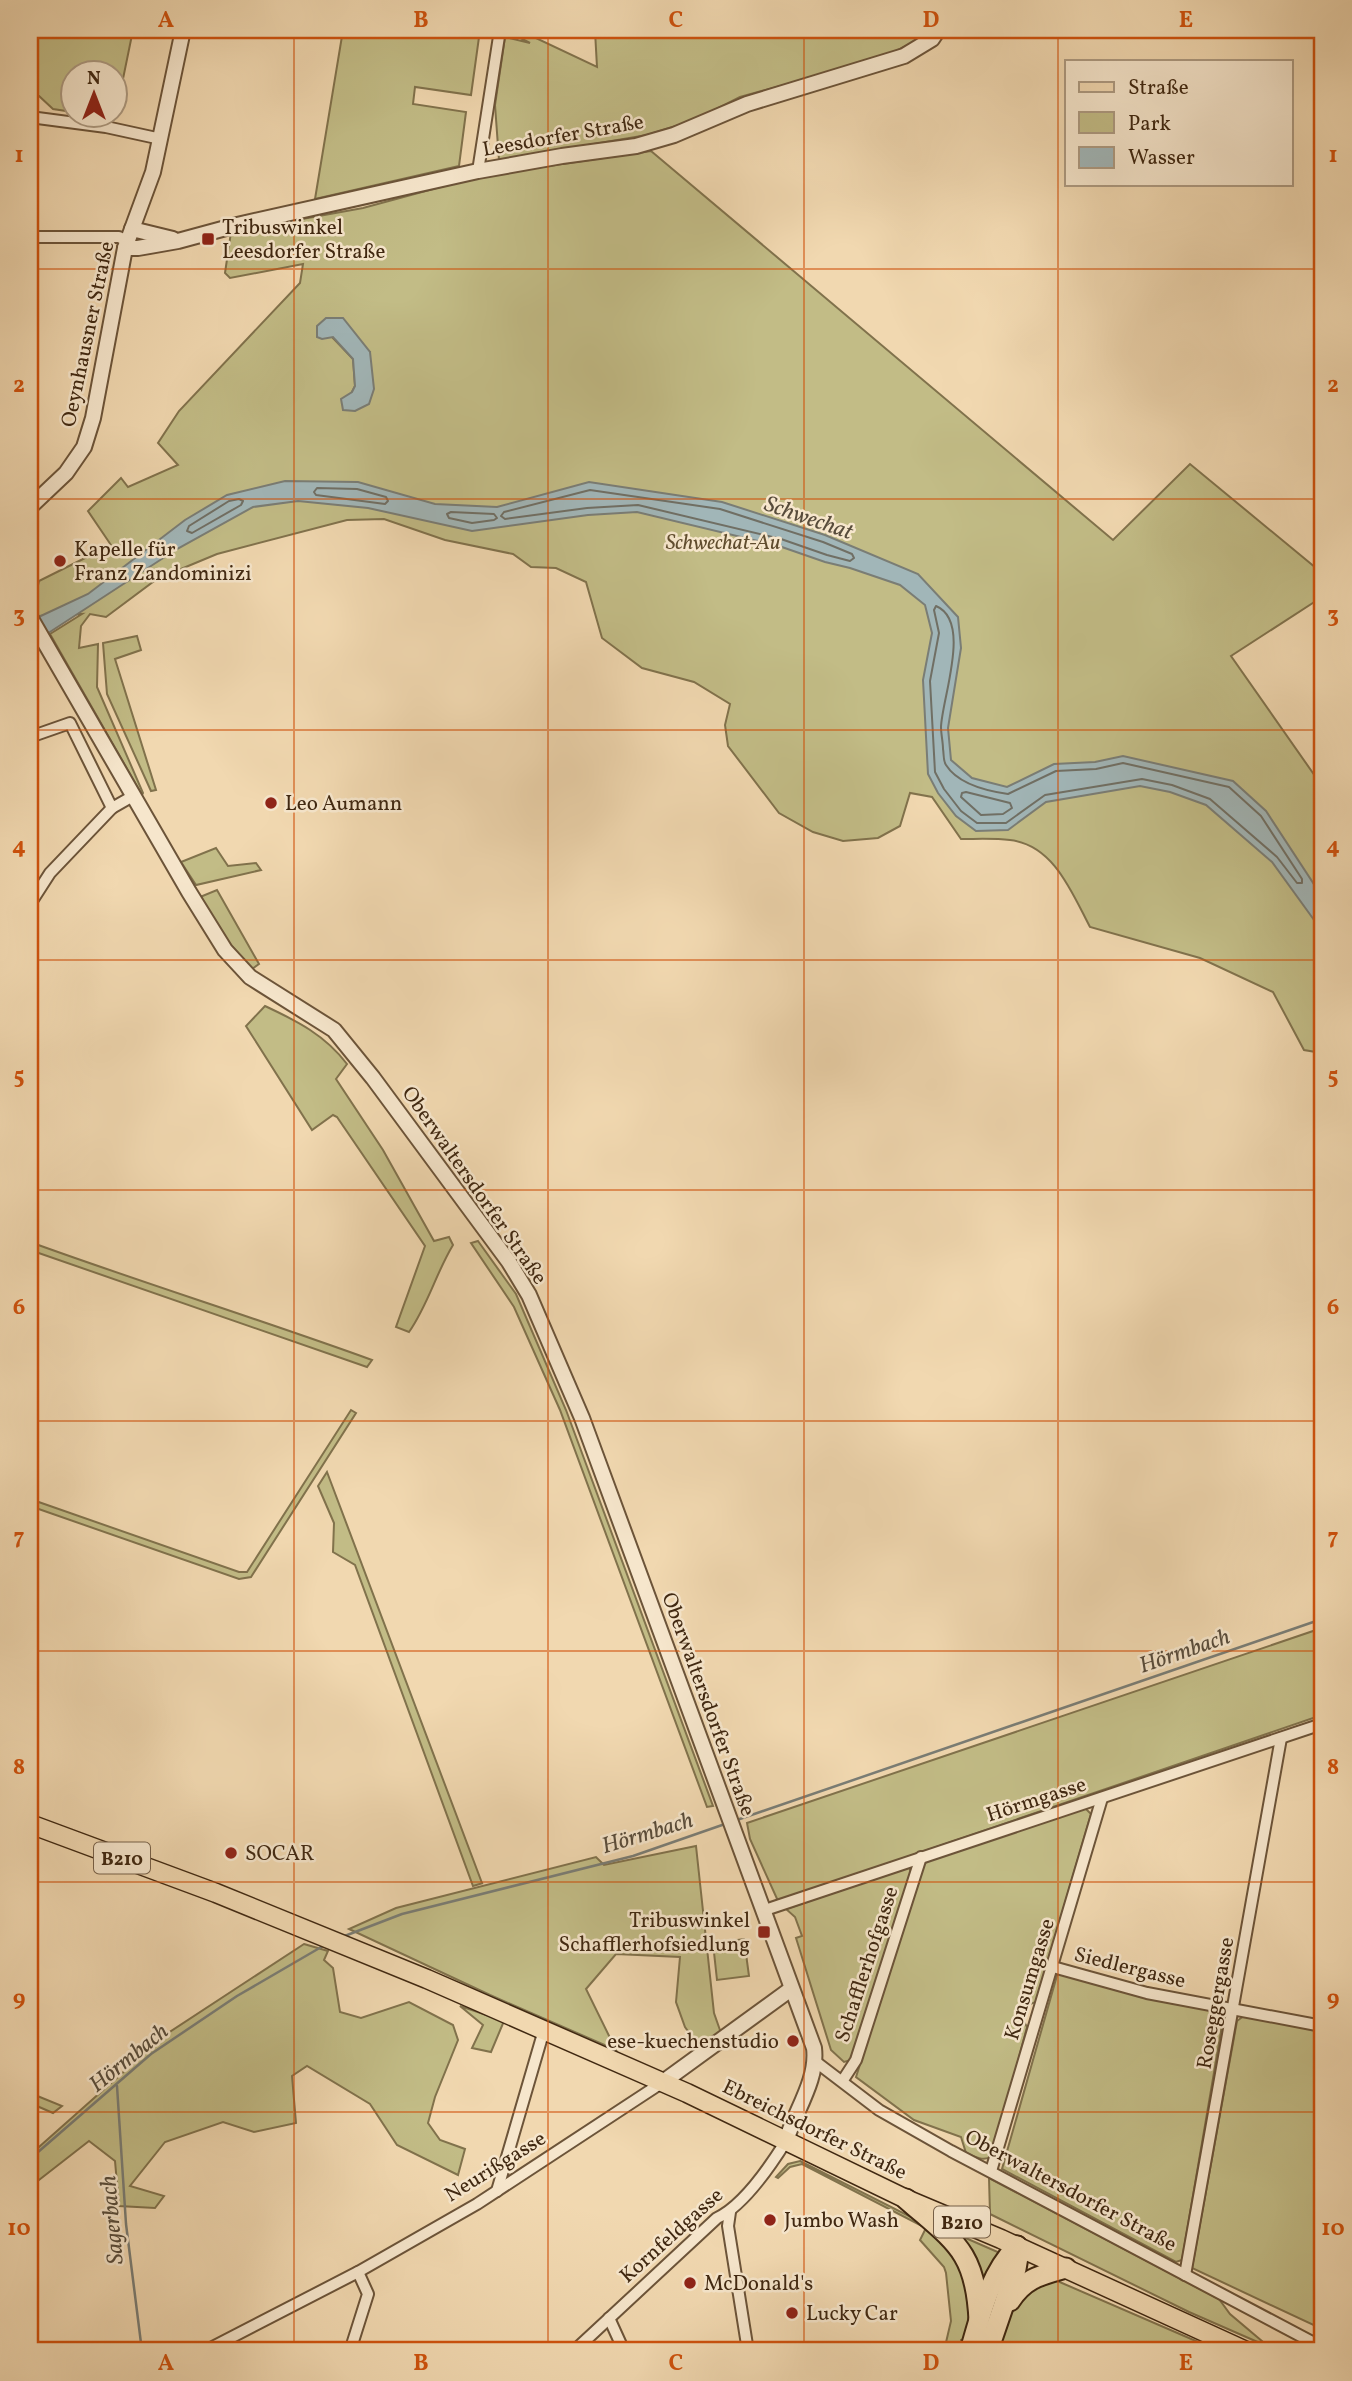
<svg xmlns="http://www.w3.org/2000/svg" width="1352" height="2381" font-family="Vollkorn,serif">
<rect width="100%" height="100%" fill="#f1d8b0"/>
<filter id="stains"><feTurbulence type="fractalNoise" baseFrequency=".00286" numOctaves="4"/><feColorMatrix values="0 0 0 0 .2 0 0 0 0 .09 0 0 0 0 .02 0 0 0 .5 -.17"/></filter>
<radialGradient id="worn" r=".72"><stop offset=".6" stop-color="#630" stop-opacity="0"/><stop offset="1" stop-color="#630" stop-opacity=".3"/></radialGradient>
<!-- green -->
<g fill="#c2bc86" stroke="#81724c" stroke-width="2" fill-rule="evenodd">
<path d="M30 30H133L115 118 98 116H116V74H74L73 112 53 109 39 96 30 94Z"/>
<path d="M343 30H480L471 95 415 87 413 104 466 112 459 166 315 199Z"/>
<path d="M505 30H519L597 67 595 31 598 30H929L922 38 882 58 740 97 695 120 647 135 499 160 495 105 505 37 530 43Z"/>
<path d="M651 151 1113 540 1190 464 1322 573V597L1231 656 1322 786V1053L1304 1050 1273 992 1200 958 1090 927C1072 893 1054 845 1010 840 994 838 977 839 961 839L932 797 910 793 900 826 878 838 843 841 813 832 779 813 728 746 725 725 730 704 694 682 642 668 602 638 586 582 556 568 531 567 513 554 445 540 384 519 347 520 217 554 157 579 106 617 90 614 81 626 79 648 98 644 97 687 143 793 142 795 50 634 82 614 38 616 33 607 39 581 111 545 88 511 121 478 128 487 178 465 158 443 179 411 300 283 303 264 230 278 225 273 231 232 363 208 481 176ZM332 337 370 352 355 411 352 392 355 386 353 359Z"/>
<path d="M137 636 141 650 115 659 156 790 151 791 107 694 103 643Z"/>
<path d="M216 848 228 866 256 863 261 870 196 885 181 862Z"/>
<path d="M217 890 259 964 252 969 230 944 200 897Z"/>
<path d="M265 1006C297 1021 325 1035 347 1064L336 1079 383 1150 434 1241 449 1237 453 1245C436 1273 428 1305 409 1332L396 1327 425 1246 337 1117 333 1115 312 1130 246 1026Z"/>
<path d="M478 1241 516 1294 566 1410 713 1806 707 1807 560 1410 514 1307 471 1243Z"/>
<path d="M30 1242C143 1283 259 1319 372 1360L367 1367 30 1250Z"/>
<path d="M351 1410 356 1413 251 1577 239 1579 30 1506V1499L239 1572H247Z"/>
<path d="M327 1472 482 1883H483L473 1886 355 1565 333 1552 334 1523 318 1486Z"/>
<path d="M1322 1628V1715L778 1901 750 1839 747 1823Z"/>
<path d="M1085 1808 1091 1814 1036 2002 1027 2005 1023 2020 1027 2027 993 2156C983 2162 976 2157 966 2153L961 2137 914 2120 856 2077 925 1862Z"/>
<path d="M696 1846 714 2013 721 2033 700 2048 685 2027 676 2002 680 1957 616 1954 586 1989 616 2050 490 1995 349 1929 396 1908 596 1857 604 1865Z"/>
<path d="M909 1867 912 1874 851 2060 844 2062 831 2050 796 1938 802 1936 795 1917 786 1909Z"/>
<path d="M744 1939 749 1976 717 1980 713 1943Z"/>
<path d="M304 1944 328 1951 324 1960 333 1968 340 2012 361 2018 409 2002 453 2025 458 2040 435 2097 428 2123 440 2140 465 2149 458 2175 397 2145 370 2104 307 2066 292 2076 296 2123 254 2132 223 2122 165 2142 130 2186 164 2196 155 2208 119 2206 115 2161 89 2141 30 2187V2155L165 2035Z"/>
<path d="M1058 1972 1219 2010 1224 2014 1182 2260 1176 2262 1002 2169Z"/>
<path d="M460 2006 504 2021 491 2052 472 2048 483 2025Z"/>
<path d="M1245 2015 1322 2029V2329L1192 2268 1237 2021Z"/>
<path d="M30 2093 62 2106 53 2113 30 2103Z"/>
<path d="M800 2161 919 2221 957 2253 972 2297 967 2338 961 2340V2351H944L951 2321 946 2273 944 2267 920 2240 926 2228 802 2164 790 2167 778 2178 776 2177 788 2164Z"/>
<path d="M989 2178 1219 2299 1230 2314 1269 2347 1189 2312 990 2214Z"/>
<path d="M961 2236 1000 2253 983 2291 961 2238Z"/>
<path d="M1055 2280 1219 2351H997L1007 2319 1020 2293Z"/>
</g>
<!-- water -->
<g fill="#a1b6b8" stroke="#7a7d75" stroke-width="2">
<path d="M326 318H343L370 352 374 389 369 404 355 411 343 410 341 399 352 392 355 386 353 359 333 337 322 339 317 337V326Z"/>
<path d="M285 481 358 482 435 504 497 507 589 482 722 502 825 535 918 574 958 617 961 648 948 728 951 760 972 778 1007 787 1054 764 1095 762 1123 756 1233 781 1266 811 1319 892 1322 904V931L1272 862 1206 805 1170 792 1140 786 1046 802 1008 830 976 831 956 816 938 793 928 774 923 680 932 633 925 605 900 585 850 568 825 562 779 546 637 512 588 515 472 531 368 508 298 501 253 507 177 549 30 645V621L88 594 185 520 227 495Z"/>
</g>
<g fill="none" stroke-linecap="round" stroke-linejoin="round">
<!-- shore -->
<g stroke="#706f64" stroke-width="2">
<path d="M317 488 357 489 386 497 388 501 385 504 316 495 314 492Z"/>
<path d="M590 490 720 509 823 542 852 554 854 558 850 561 827 555 781 539 638 505 587 508 505 519 501 516 504 512Z"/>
<path d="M239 499 243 501 241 505 192 533 187 531 189 526 229 501Z"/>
<path d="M451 512 494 514 497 518 494 520 472 523 449 518 447 514Z"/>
<path d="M936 606C972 621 942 698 941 727 941 734 943 742 943 749 944 754 943 761 946 765 958 784 987 791 1008 794L1056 771 1096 769 1123 763 1229 787 1261 816 1302 879V883H1297L1277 857 1210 799 1172 785 1142 779 1045 795 1006 823H977L961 811 944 789 935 772 930 681 939 633 934 610Z"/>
<path d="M966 792 1010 803 1012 808 1003 814 981 815 961 797 962 793Z"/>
</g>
<!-- stream -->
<g stroke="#7a7d75" stroke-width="2.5">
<path d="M734 1821 1322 1619"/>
<path d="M342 1937 402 1914 633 1856 725 1824"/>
<path d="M117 2086 126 2224 142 2351"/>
<path d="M30 2159 151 2054 237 1996 323 1946"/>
</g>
<defs>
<g id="minor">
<path d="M30 117 106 127 161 139"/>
<path d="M478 171 500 30"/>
<path d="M30 237H119L127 241"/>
<path d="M30 737 70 723 112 808 133 796"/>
<path d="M30 904 50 873 112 808"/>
<path d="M762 1911 1322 1724"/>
<path d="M1053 1967 1147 1993 1322 2026"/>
<path d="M816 2062 879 2110 951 2151 1314 2343 1322 2342"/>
<path d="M843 2080 856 2060 921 1857"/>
<path d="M991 2171 1102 1798"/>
<path d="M497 2191 544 2030"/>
<path d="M730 2212 728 2226 748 2351"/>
<path d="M1185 2275 1281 1738"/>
<path d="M609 2318 624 2351"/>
<path d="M205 2351 358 2272 477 2204 663 2082"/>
<path d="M350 2351 368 2294 358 2272"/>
<path d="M574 2351 717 2218C743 2206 771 2165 786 2141"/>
</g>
<g id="tertiary">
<path d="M132 229 173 239"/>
<path d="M125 248H138L178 241 237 225 478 171 562 156 636 146 674 135 747 104 904 56 932 39 938 30"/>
<path d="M30 507 66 473 84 447 93 418 125 248 153 172 183 30"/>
<path d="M30 617 189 892 225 950 250 977 334 1030 373 1078 509 1262 529 1295 582 1418 814 2048C818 2080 795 2111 786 2141"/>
<path d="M663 2082 791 1989"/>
</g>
<path id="primary" d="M30 1824 216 1893 427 1979 687 2093 906 2199 1001 2239 1246 2351"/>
<g id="motorway">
<path d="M906 2199C955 2242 976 2251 979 2321"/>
<path d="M1010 2301C1025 2278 1041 2275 1066 2268"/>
<path d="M970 2351C981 2314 989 2275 1017 2246"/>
<path d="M988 2351 1016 2269 1018 2257 1017 2246"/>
</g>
</defs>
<!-- minor casing -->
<use href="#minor" stroke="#6c5439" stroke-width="14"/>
<!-- tertiary casing -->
<use href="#tertiary" stroke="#6c5439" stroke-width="18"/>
<!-- primary casing -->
<use href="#primary" stroke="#402811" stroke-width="21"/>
<!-- motorway casing -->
<use href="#motorway" stroke="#402811" stroke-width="23"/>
<!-- minor -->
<use href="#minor" stroke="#f6e6cc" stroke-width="10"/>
<!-- tertiary -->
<use href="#tertiary" stroke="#f6e6cc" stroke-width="14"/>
<!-- primary -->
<use href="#primary" stroke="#f1d8b0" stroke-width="18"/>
<!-- motorway -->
<use href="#motorway" stroke="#f1d8b0" stroke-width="19"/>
</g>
<!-- grid -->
<path fill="none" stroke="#cf520d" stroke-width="2" stroke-opacity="0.55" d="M294 30V2351M548 30V2351M804 30V2351M1058 30V2351M30 269H1322M30 499H1322M30 730H1322M30 960H1322M30 1190H1322M30 1421H1322M30 1651H1322M30 1882H1322M30 2112H1322"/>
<!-- markers -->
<g fill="#8f2418" stroke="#f6e6cc" stroke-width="2.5">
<rect x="201" y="232" width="14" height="14" rx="3.5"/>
<circle cx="60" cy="561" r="7"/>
<circle cx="271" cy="803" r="7"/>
<circle cx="231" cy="1853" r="7"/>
<rect x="757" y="1925" width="14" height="14" rx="3.5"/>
<circle cx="793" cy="2041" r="7"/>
<circle cx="770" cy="2220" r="7"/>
<circle cx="690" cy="2283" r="7"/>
<circle cx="792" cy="2313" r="7"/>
</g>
<g text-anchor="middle" stroke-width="5" stroke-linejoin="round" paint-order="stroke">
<!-- shield labels -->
<g fill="#f6e6cc" stroke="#776149" stroke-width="2">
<rect x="94" y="1842.5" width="56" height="31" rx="5"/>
<rect x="934" y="2206.5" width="56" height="31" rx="5"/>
</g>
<g font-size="19" font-weight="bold" fill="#402811">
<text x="122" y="1865">B210</text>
<text x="962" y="2229">B210</text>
</g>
<!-- street labels -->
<g font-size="21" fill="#402811" stroke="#f6e6cc">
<text transform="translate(563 135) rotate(-10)" y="7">Leesdorfer Straße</text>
<text transform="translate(87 334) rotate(-78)" y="7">Oeynhausner Straße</text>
<text transform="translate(475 1185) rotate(55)" y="7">Oberwaltersdorfer Straße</text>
<text transform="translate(709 1704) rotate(70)" y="7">Oberwaltersdorfer Straße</text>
<text transform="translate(1036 1799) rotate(-18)" y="7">Hörmgasse</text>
<text transform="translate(866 1964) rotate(-72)" y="7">Schafflerhofgasse</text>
<text transform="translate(1130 1967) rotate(14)" y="7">Siedlergasse</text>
<text transform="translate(1029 1979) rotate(-73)" y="7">Konsumgasse</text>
<text transform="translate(1215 2003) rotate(-80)" y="7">Roseggergasse</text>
<text transform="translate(815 2129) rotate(26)" y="7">Ebreichsdorfer Straße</text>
<text transform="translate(495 2166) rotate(-32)" y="7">Neurißgasse</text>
<text transform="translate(1071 2190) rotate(28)" y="7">Oberwaltersdorfer Straße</text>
<text transform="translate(671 2235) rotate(-42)" y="7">Kornfeldgasse</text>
</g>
<!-- poi labels -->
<g font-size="21" fill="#402811" stroke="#f6e6cc" text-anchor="start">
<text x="222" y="234">Tribuswinkel<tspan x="222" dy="24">Leesdorfer Straße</tspan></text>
<text x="74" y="556">Kapelle für<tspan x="74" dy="24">Franz Zandominizi</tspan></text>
<text x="285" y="810">Leo Aumann</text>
<text x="245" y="1860">SOCAR</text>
<text x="750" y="1927" text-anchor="end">Tribuswinkel<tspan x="750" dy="24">Schafflerhofsiedlung</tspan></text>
<text x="779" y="2048" text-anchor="end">ese-kuechenstudio</text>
<text x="784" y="2227">Jumbo Wash</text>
<text x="704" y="2290">McDonald's</text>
<text x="806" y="2320">Lucky Car</text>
</g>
<!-- park labels -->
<g font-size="21" font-style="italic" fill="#604d2e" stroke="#f6e6cc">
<text x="723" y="549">Schwechat-Au</text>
</g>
<!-- water labels -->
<g font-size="23" font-style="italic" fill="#584c3b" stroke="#f6e6cc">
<text transform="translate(809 517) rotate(19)" y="8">Schwechat</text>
<text transform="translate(1184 1650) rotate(-19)" y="8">Hörmbach</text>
<text transform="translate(647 1832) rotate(-17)" y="8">Hörmbach</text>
<text transform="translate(128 2057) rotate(-39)" y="8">Hörmbach</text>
<text transform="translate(111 2220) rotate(-95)" y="8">Sagerbach</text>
</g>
</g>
<!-- margin -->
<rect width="1352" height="2381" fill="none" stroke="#f1d8b0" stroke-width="77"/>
<!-- legend -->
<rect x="1065" y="60" width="228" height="126" fill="#f6e6cc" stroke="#ad9a81" stroke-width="2"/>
<rect x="1079" y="82" width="35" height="10" fill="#f1d8b0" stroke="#ad9a81" stroke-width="2"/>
<text x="1128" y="94" font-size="21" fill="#402811">Straße</text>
<rect x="1079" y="112" width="35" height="21" fill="#c2bc86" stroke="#ad9a81" stroke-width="2"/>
<text x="1128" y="130" font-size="21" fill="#402811">Park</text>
<rect x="1079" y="147" width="35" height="21" fill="#a1b6b8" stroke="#ad9a81" stroke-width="2"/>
<text x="1128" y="164" font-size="21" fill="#402811">Wasser</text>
<!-- north arrow -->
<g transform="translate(94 94)"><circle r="33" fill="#f6e6cc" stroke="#ad9a81" stroke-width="2"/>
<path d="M0-5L12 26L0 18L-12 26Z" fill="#8f2418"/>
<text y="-10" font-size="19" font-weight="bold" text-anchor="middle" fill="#402811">N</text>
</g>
<rect x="38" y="38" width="1276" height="2304" fill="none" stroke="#cf520d" stroke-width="2.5"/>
<g font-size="23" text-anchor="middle" font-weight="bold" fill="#cf520d">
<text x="166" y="27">A</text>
<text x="421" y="27">B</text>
<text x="676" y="27">C</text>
<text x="931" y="27">D</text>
<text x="1186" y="27">E</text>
<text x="19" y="162">1</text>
<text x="1333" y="162">1</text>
<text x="19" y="392">2</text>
<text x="1333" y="392">2</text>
<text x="19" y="622">3</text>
<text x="1333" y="622">3</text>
<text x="19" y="853">4</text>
<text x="1333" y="853">4</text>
<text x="19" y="1083">5</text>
<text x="1333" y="1083">5</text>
<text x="19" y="1314">6</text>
<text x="1333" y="1314">6</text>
<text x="19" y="1544">7</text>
<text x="1333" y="1544">7</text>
<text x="19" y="1774">8</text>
<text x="1333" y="1774">8</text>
<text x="19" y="2005">9</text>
<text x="1333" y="2005">9</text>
<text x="19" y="2235">10</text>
<text x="1333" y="2235">10</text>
<text x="166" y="2370">A</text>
<text x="421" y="2370">B</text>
<text x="676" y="2370">C</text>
<text x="931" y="2370">D</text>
<text x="1186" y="2370">E</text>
</g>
<rect width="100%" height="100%" filter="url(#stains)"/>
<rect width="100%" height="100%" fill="url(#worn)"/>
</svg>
